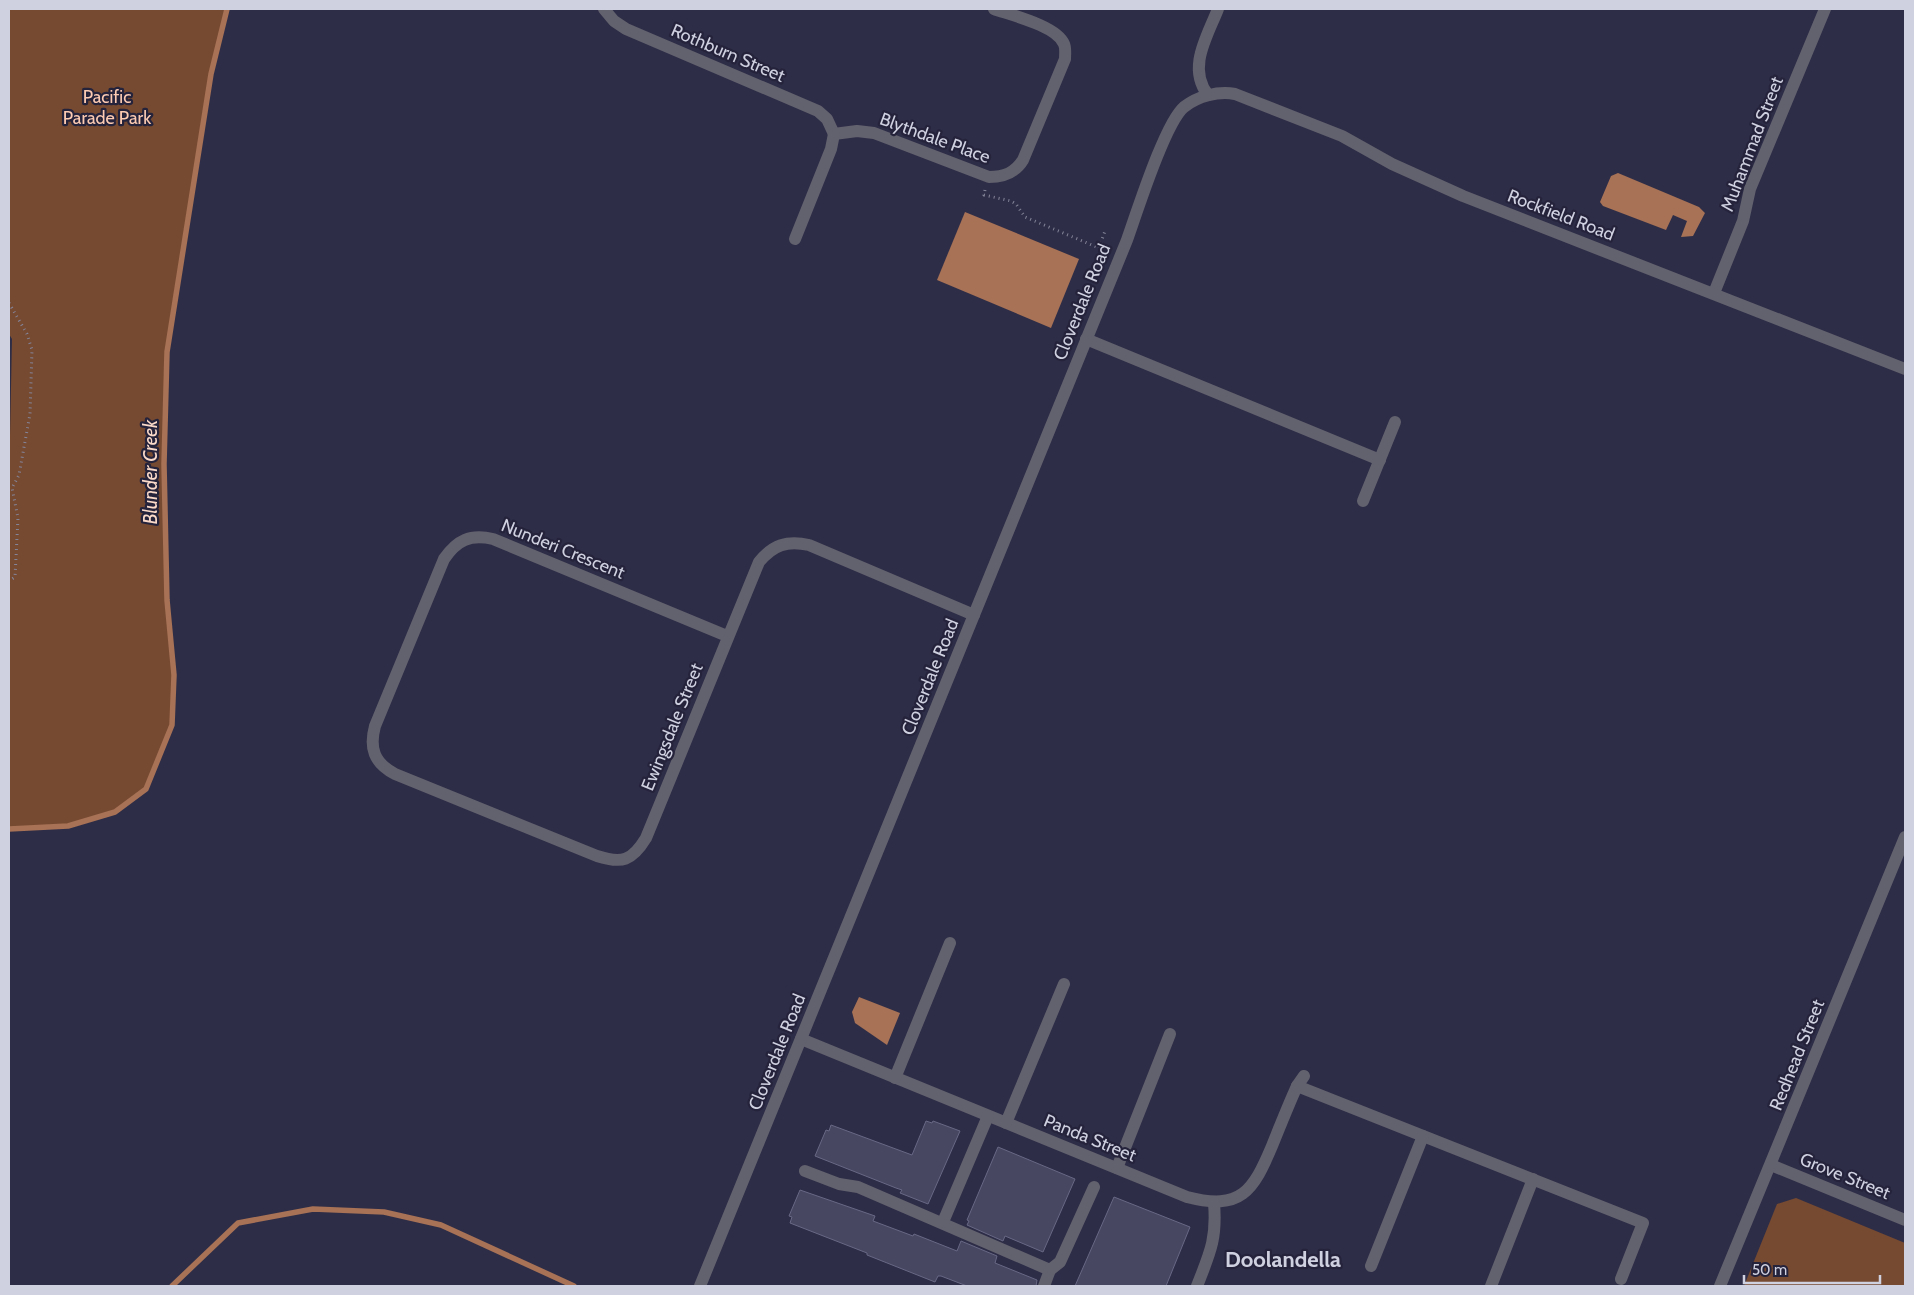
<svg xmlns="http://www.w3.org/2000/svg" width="1914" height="1295" font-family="Cabin,sans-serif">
<rect width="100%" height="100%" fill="#2e2d47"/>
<!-- green -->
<g fill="#764a31">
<path d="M9 9H227L211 74 167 352 164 464 167 600 174 675 172 725 146 789 115 812 68 826 9 829V484L12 339 9 334Z"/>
<path d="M1796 1198 1905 1243V1286H1744L1777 1204Z"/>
</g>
<!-- water -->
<g fill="#a77256">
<path d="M1618 173 1699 207 1705 213 1693 236 1681 237 1687 221 1673 215 1666 230 1603 206 1600 202 1611 176Z"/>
<path d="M965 212 1079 259 1051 328 937 280Z"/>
<path d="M859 997 900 1013 887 1045 855 1023 852 1012Z"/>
</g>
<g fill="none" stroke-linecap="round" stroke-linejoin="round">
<!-- stream -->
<g stroke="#a77256" stroke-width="5.5">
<path d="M9 829 68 826 115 812 146 789 172 725 174 675 167 600 164 464 167 352 211 74 227 9"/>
<path d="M172 1286 238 1223 313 1209 384 1212 441 1225 574 1286"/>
</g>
</g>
<!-- building -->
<g fill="#484762" stroke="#686885">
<path d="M926 1121 932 1123 933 1121 960 1131 928 1204 900 1193 902 1190 896 1188 815 1156 826 1130 829 1131 831 1125 912 1155Z"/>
<path d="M998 1147 1075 1179 1043 1252 1005 1236 1003 1241 967 1225 969 1221 967 1220Z"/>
<path d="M800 1190 875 1216 873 1221 913 1236 914 1234 957 1251 961 1241 997 1256 995 1263 1037 1280 1036 1286H967L941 1276H938L935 1282 867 1255V1253L790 1223 792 1217 789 1216Z"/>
<path d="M1114 1197 1190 1227 1166 1286H1075Z"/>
</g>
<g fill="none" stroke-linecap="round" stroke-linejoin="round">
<!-- path -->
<g stroke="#848499" stroke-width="3" stroke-dasharray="1 4" stroke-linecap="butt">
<path d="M985 190 984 195 1011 201 1016 204 1025 217 1099 248 1105 231"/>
<path d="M9 303 27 334 32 350 30 414 19 475 12 488 18 518 15 577 9 581"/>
</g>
<!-- minor -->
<g stroke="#62626f" stroke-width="12">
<path d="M604 9 614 21 626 29 818 111 827 119 834 134"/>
<path d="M1208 95C1187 68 1207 37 1218 9"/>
<path d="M834 134 857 131 874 133 989 177C1004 177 1015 173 1023 160L1065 59C1065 55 1066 48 1064 44 1057 26 1011 15 994 9"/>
<path d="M795 239 831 149 834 134"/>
<path d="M1714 293 1743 221 1750 189 1825 9"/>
<path d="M1086 339 1380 460"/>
<path d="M1363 501 1395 422"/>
<path d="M727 636 493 539C470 534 457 540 444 559L375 726C369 748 374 763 395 774L597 856C622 864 632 861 646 838L759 562C773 545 787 540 809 545L974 615"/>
<path d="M801 1039 1187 1197C1241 1211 1253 1191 1272 1146 1280 1126 1288 1106 1297 1086L1304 1076"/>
<path d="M895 1078 950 943"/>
<path d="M1297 1086 1643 1223 1621 1279"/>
<path d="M1006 1123 1064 984"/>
<path d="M1771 1165 1905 1220"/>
<path d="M1117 1168 1170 1034"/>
<path d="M805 1171 839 1184 858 1187 1050 1270"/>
<path d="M943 1222 988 1116"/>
<path d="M1371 1266 1423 1136"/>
<path d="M700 1286 1127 240C1137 212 1165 123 1184 107 1198 96 1218 91 1235 94L1342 136 1392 164 1463 196 1905 369"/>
<path d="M1044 1286 1050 1270 1060 1262 1094 1187"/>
<path d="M1197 1286C1210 1253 1217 1239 1214 1203"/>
<path d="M1491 1286 1533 1179"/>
<path d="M1720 1286 1905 837"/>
</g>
</g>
<g text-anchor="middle" stroke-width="4.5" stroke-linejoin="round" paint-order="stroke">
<!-- street labels -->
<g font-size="18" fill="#cfd0e0" stroke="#25233c">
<text transform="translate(728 53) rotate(23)" y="6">Rothburn Street</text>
<text transform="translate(935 138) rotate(20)" y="6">Blythdale Place</text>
<text transform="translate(1752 144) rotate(-69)" y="6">Muhammad Street</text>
<text transform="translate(1561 215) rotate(21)" y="6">Rockfield Road</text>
<text transform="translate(1082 302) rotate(-68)" y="6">Cloverdale Road</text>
<text transform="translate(563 549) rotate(22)" y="6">Nunderi Crescent</text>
<text transform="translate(930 677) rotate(-68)" y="6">Cloverdale Road</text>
<text transform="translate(672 727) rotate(-68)" y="6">Ewingsdale Street</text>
<text transform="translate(777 1052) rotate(-68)" y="6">Cloverdale Road</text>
<text transform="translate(1797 1055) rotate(-68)" y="6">Redhead Street</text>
<text transform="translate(1090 1138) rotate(22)" y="6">Panda Street</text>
<text transform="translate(1845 1176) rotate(22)" y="6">Grove Street</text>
</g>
<!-- park labels -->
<g font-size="18" fill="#fccbb2" stroke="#25233c">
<text x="107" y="103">Pacific<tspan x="107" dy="21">Parade Park</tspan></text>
</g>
<!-- water labels -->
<g font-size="19" font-style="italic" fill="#fbdac9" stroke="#25233c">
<text transform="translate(150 472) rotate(-90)" y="7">Blunder Creek</text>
</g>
<!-- district labels -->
<g font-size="22" font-weight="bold" fill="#cfd0e0" stroke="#25233c">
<text x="1283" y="1267">Doolandella</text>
</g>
</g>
<!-- border -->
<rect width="1914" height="1295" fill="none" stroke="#cfd0e0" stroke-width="20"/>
<!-- scale -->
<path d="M1744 1275v8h136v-8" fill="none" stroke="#cfd0e0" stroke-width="2.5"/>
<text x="1752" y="1275" font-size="15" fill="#cfd0e0" stroke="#25233c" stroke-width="4" paint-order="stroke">50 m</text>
</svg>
